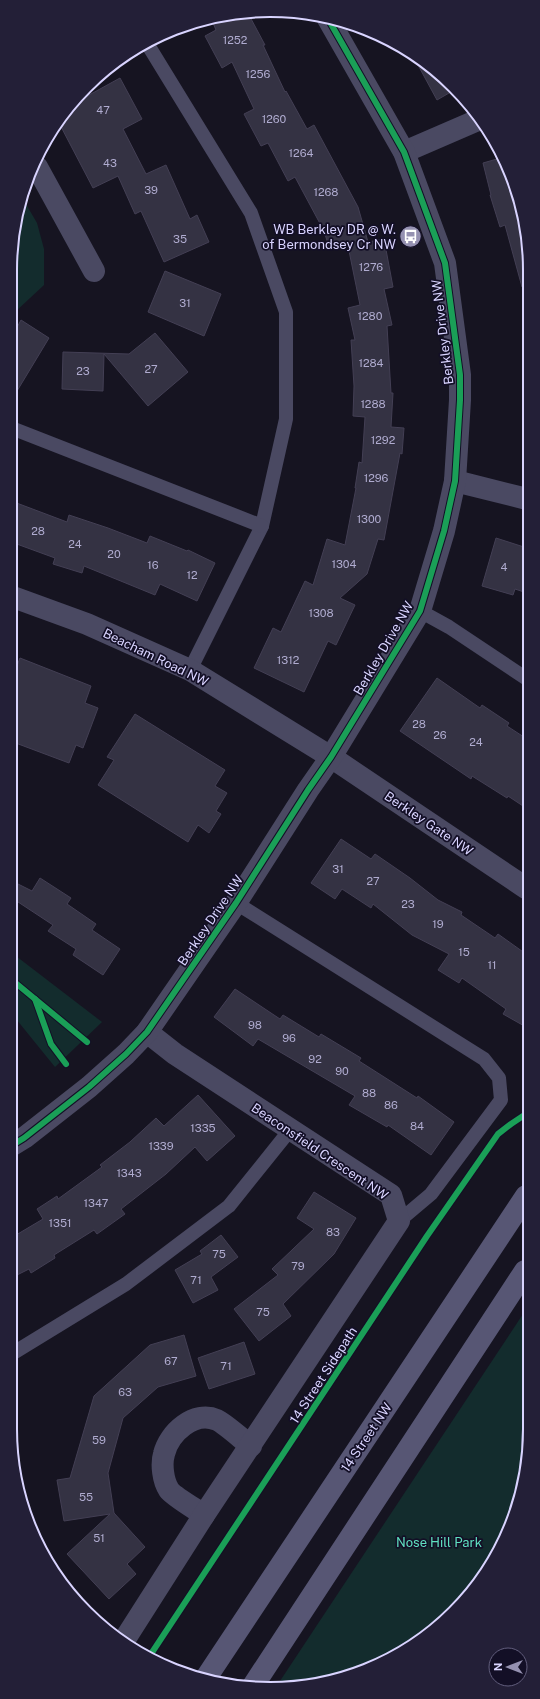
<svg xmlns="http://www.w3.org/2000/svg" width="540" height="1699" font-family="'Public Sans',sans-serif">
<rect width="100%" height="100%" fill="#161421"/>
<!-- green -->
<g fill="#132c2d">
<path d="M23 199 37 223 44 249V285L15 312V219Z"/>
<path d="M12 953 102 1022 55 1067 12 1014Z"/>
<path d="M525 1311V1480L486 1573 428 1635 338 1680 278 1684Z"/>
</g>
<!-- building -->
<g fill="#343243" stroke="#433f54">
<path d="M220 15H249L265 45H263L285 92 286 91 307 129 314 125 358 207 368 242 384 239 393 287 384 289 392 325 387 326 391 393H393L391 427 404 428 402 454 400 453 384 540 378 539 367 574 340 598 355 605 336 645 328 641 304 692 254 668 273 628 281 632 305 581 313 585 327 539 345 545 356 488H355L359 462 362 463 365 417 353 416 354 386 351 340H355L348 308 360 305 347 241 329 247 324 231 295 177 288 181 268 143 261 146 244 114 254 109 232 62 222 68 205 36 216 30 211 18Z"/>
<path d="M412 54 454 86 456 89 437 100Z"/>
<path d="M120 78 142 119 123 129 146 174 166 165 190 219 197 215 209 242 164 262 141 211 135 214 118 176 93 188 58 121 80 100Z"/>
<path d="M504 157 528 236V286L522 287 505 225 500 227 490 195H491L483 163Z"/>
<path d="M165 271 221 294 204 336 148 312Z"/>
<path d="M21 320 49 338 14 396 15 331Z"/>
<path d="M155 333 188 372 148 406 104 354 103 391 62 389 63 352 129 354Z"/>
<path d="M14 502 67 522 69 515 108 528 147 543 150 536 187 551 188 550 215 563 197 601 160 584 155 595 84 566 82 573 53 564 55 558 14 543Z"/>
<path d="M496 538 527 548V593L515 589 513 595 482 586Z"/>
<path d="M20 658 91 686 85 703 98 708 83 748 76 745 69 763 13 742V676Z"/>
<path d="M437 678 480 708 482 705 509 723 507 726 527 739 526 808 508 796 507 798 472 776 471 779 400 731Z"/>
<path d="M135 714 225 770 215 786 227 793 216 811 221 814 209 833 198 825 188 842 98 785 114 760 107 757Z"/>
<path d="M341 839 371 859 375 854 410 878 438 900 462 912 461 915 495 938 498 934 526 954V1027L503 1014 506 1009 462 978 459 983 438 970 449 954 412 935 373 904 371 908 342 889 335 899 311 883Z"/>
<path d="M40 878 71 898 67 904 96 924 92 930 120 949 103 975 73 955 76 949 48 931 53 925 12 898V881L32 891Z"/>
<path d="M235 989 280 1019 283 1015 319 1037 321 1034 361 1058 359 1061 417 1098 418 1096 454 1122 431 1155 388 1125 387 1127 349 1105 355 1096 258 1039 253 1046 214 1017Z"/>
<path d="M198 1095 235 1136 207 1161 195 1147 166 1174 121 1209 125 1214 97 1234 94 1230 54 1255 55 1258 31 1273 29 1269 11 1278V1238L43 1219 37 1209 57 1196 58 1199 102 1167 100 1165 130 1142 156 1118 164 1126Z"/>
<path d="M314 1192 356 1218 334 1254 283 1304 291 1316 259 1341 234 1309 278 1275 272 1269 314 1229 297 1218Z"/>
<path d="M221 1235 238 1257 211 1277 218 1290 193 1303 175 1270 202 1254 200 1251Z"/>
<path d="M184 1335 196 1376 158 1387 123 1418 108 1473 114 1513 145 1547 127 1564 136 1574 109 1599 67 1554 110 1514 64 1521 57 1480 70 1478 94 1396 150 1345Z"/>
<path d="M244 1342 255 1374 209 1389 198 1358Z"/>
</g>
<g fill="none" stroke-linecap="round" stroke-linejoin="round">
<!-- service -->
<g stroke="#4a4962" stroke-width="14">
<path d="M148 45 251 213 286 312V419L262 526 190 670"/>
<path d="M14 429 262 526"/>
<path d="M420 611 449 627 527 679"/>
<path d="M236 903 484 1059 499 1078 501 1100 431 1194 399 1221"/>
<path d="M10 1355 126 1284 229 1206 290 1130"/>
</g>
<!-- minor -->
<g stroke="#4a4962" stroke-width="22">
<path d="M404 152 478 120"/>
<path d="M37 167 94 271"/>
<path d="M455 481 527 499"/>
<path d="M13 597 87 624 190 670 331 757 526 888"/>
<path d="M204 1515C197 1510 173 1496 169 1490 163 1481 161 1464 164 1454 169 1433 194 1410 217 1420 224 1423 243 1440 251 1446"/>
<path d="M125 1639 204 1515 399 1221 391 1195 175 1054 147 1032"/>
</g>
<!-- tertiary -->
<path stroke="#4a4962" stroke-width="22" d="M11 1146 24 1138 89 1087 126 1054 147 1032 236 903 308 790 331 757 420 611 444 531 455 481 460 400V375L445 263 404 152 327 17"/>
<!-- secondary -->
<g stroke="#575674" stroke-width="22">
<path d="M206 1678 526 1196"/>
<path d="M253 1686 525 1271"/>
</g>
<defs>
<g id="cycleway">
<path d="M12 980 35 999 51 1044 66 1064"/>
<path d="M35 999 87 1042"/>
<path d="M11 1146 24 1138 89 1087 126 1054 147 1032 236 903 308 790 331 757 420 611 444 531 455 481 460 400V375L445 263 404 152 327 17"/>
<path d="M149 1657 427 1236 498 1134 511 1124 526 1114"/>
</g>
</defs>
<!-- cycleway casing -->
<use href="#cycleway" stroke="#130f26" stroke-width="8"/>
<!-- cycleway -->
<use href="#cycleway" stroke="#1a9f57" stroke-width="6"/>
</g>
<!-- icons -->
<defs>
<symbol id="bus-disc" viewBox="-11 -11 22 22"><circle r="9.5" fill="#9591b1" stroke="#130f26"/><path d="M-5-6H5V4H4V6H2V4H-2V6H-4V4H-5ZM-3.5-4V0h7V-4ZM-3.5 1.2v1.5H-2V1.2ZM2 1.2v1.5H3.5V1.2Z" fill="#fff"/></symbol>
</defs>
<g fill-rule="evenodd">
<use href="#bus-disc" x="398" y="224" width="25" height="25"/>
</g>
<g text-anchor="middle" stroke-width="3.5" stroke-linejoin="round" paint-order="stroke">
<!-- number labels -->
<g font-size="11" fill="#b0acd0">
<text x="235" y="44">1252</text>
<text x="258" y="78">1256</text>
<text x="103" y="114">47</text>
<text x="274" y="123">1260</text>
<text x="301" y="157">1264</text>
<text x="110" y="167">43</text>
<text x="151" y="194">39</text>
<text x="326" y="196">1268</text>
<text x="180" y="243">35</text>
<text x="371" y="271">1276</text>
<text x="185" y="307">31</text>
<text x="370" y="320">1280</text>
<text x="371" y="367">1284</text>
<text x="151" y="373">27</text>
<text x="83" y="375">23</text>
<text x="373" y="408">1288</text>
<text x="383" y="444">1292</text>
<text x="376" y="482">1296</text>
<text x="369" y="523">1300</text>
<text x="38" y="535">28</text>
<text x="75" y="548">24</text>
<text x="114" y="558">20</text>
<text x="344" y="568">1304</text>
<text x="153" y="569">16</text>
<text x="504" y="571">4</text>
<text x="192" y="579">12</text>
<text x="321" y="617">1308</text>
<text x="288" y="664">1312</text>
<text x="419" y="728">28</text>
<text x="440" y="739">26</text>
<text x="476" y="746">24</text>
<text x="338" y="873">31</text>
<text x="373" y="885">27</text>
<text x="408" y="908">23</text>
<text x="438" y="928">19</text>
<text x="464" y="956">15</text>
<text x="492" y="969">11</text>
<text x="255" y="1029">98</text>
<text x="289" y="1042">96</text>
<text x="315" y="1063">92</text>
<text x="342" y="1075">90</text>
<text x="369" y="1097">88</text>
<text x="391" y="1109">86</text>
<text x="417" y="1130">84</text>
<text x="203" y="1132">1335</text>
<text x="161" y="1150">1339</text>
<text x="129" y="1177">1343</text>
<text x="96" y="1207">1347</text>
<text x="60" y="1227">1351</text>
<text x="333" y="1236">83</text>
<text x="219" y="1258">75</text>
<text x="298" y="1270">79</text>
<text x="196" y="1284">71</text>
<text x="263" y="1316">75</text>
<text x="171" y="1365">67</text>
<text x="226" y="1370">71</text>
<text x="125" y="1396">63</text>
<text x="99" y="1444">59</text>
<text x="86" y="1501">55</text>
<text x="99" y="1542">51</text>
</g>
<!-- poi labels -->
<g font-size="13" fill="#d9d4ff" stroke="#130f26" text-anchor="end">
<text x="396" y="234">WB Berkley DR @ W.<tspan x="396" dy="15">of Bermondsey Cr NW</tspan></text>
</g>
<!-- street labels -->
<g font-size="13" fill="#d9d4ff" stroke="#130f26">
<text transform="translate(442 332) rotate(-97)" y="5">Berkley Drive NW</text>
<text transform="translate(383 648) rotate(-60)" y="5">Berkley Drive NW</text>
<text transform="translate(156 657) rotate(26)" y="5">Beacham Road NW</text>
<text transform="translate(429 823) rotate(34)" y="5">Berkley Gate NW</text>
<text transform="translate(210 920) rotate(-56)" y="5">Berkley Drive NW</text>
<text transform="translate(320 1151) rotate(34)" y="5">Beaconsfield Crescent NW</text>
<text transform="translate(323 1375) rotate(-57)" y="5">14 Street Sidepath</text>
<text transform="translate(366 1437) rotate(-56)" y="5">14 Street NW</text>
</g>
<!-- park labels -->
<g font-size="13" fill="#5fe0c0" stroke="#130f26">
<text x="439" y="1547">Nose Hill Park</text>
</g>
</g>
<!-- crop -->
<path d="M0 0H540V1699H0ZM270 17H270A253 253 0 0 1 523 270V1429A253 253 0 0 1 270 1682H270A253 253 0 0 1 17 1429V270A253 253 0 0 1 270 17Z" fill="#231f37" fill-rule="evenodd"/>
<path fill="none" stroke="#d9d4ff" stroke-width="2" d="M270 17H270A253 253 0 0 1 523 270V1429A253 253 0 0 1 270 1682H270A253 253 0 0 1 17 1429V270A253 253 0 0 1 270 17Z"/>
<!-- north arrow -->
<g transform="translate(508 1667) rotate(270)"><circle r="19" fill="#130f26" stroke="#625e7d"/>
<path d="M0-3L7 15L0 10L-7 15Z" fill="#9591b1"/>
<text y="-6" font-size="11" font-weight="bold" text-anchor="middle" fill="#d9d4ff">N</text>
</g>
</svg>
